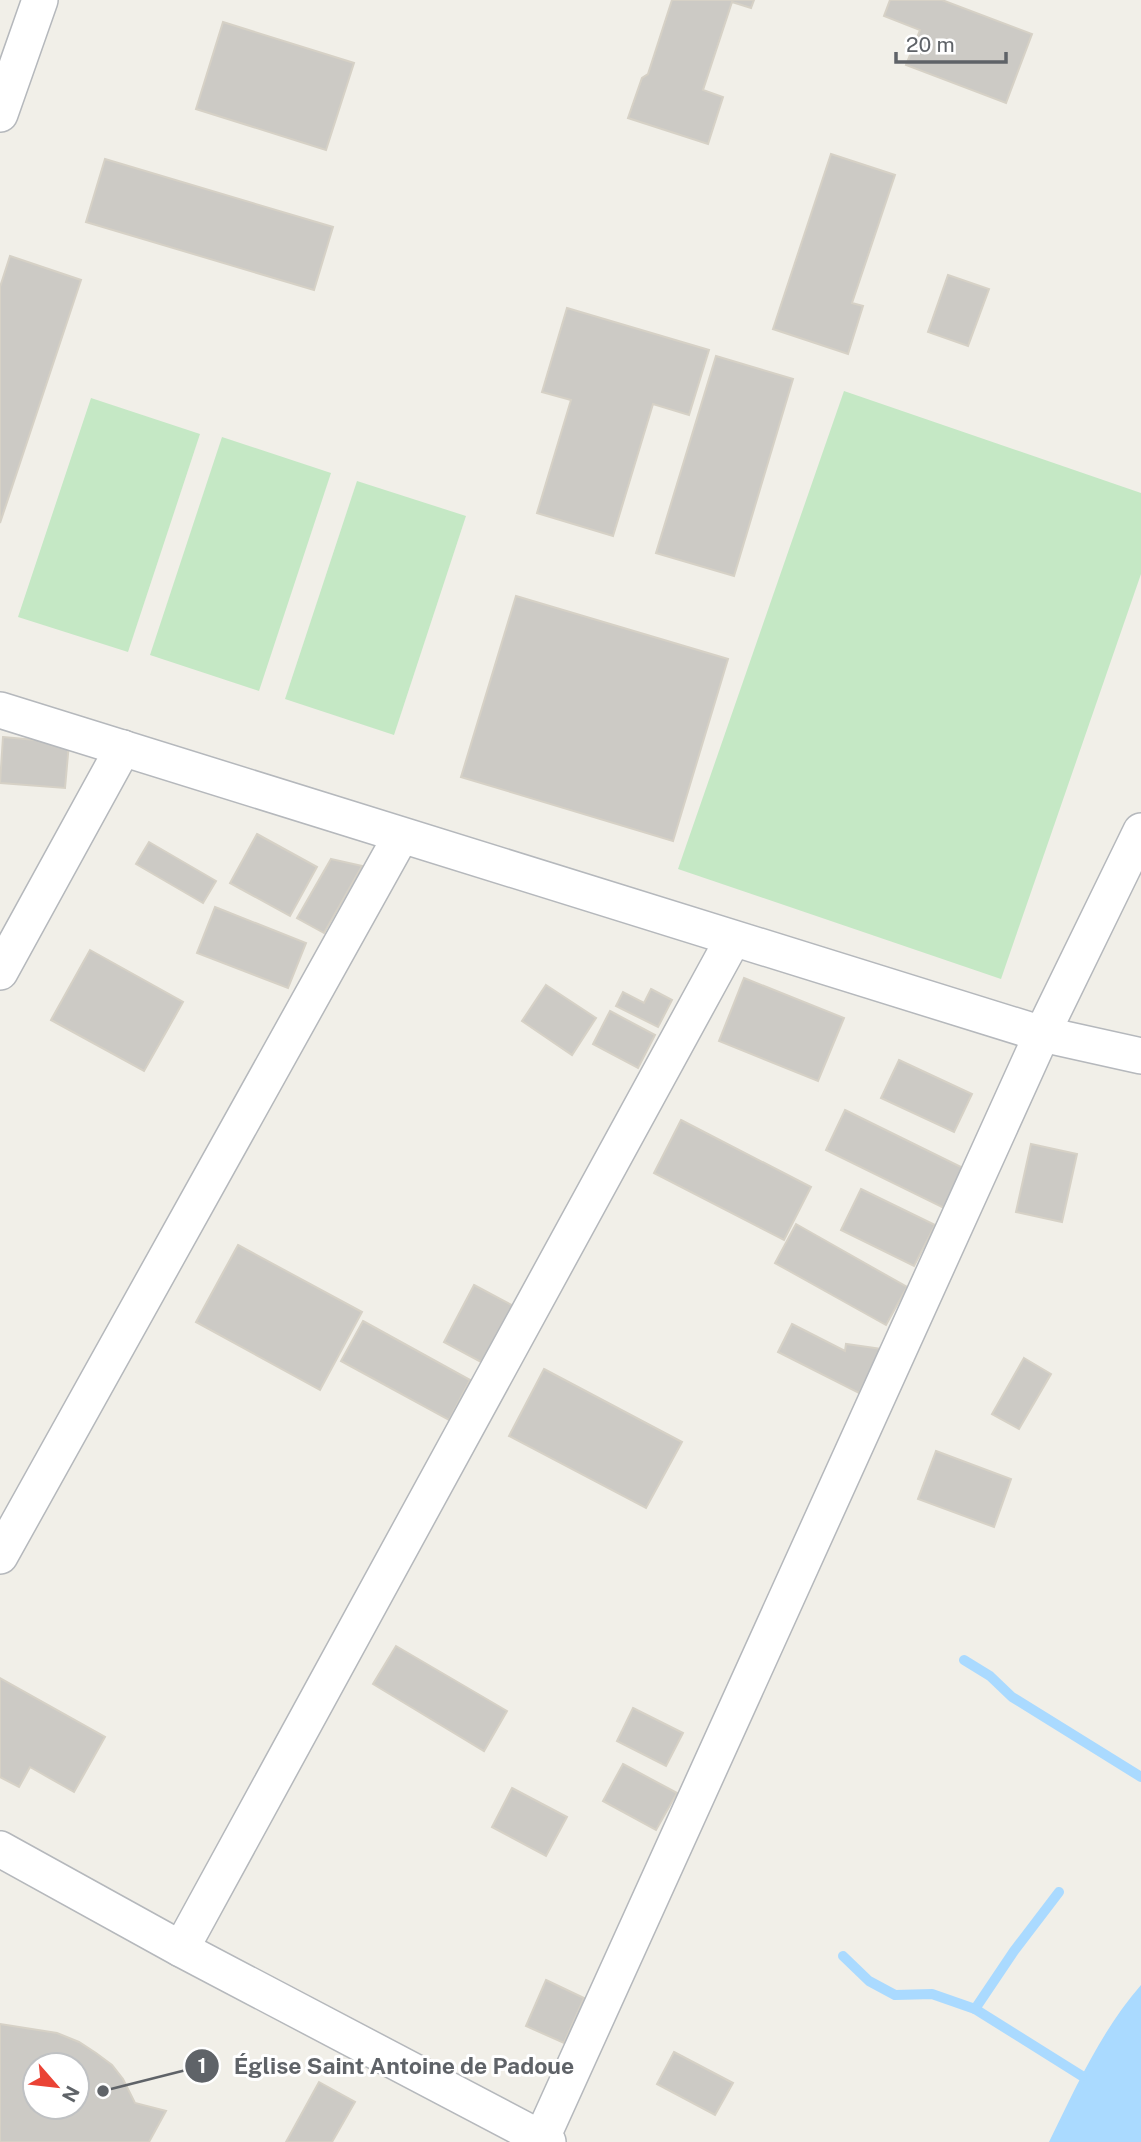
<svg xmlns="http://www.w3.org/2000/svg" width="1141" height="2142" font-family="'Public Sans',sans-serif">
<rect width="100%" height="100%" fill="#f1efe8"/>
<!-- green -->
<g fill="#c5e8c5">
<path d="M844 391 1141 493V574L1001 979 678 869Z"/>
<path d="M91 398 200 434 128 652 18 617Z"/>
<path d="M222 437 331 473 259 691 150 655Z"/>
<path d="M357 481 466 516 394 735 285 699Z"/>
</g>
<!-- water -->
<path fill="#aadaff" d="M1141 1985V2142H1049C1076 2087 1101 2031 1141 1985Z"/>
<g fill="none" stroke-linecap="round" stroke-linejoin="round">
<!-- stream -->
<g stroke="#aadaff" stroke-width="10">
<path d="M964 1660 990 1676 1012 1697 1141 1777"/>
<path d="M843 1956 869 1981 895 1995 932 1994 975 2009 1082 2076"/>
<path d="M975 2009 1014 1951 1059 1892"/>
</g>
</g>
<!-- building -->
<g fill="#cccac5" stroke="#d6d1c6" stroke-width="2" fill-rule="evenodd">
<path d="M672 0H754L751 8 732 2 703 90 723 97 708 144 628 118 642 78 648 74Z"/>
<path d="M890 0H942L1032 34 1006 103 906 65 920 30 884 16Z"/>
<path d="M223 22 354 63 326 150 196 109Z"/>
<path d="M831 154 895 175 852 303 863 306 848 354 773 329Z"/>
<path d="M105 159 333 227 314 290 86 222Z"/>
<path d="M10 256 81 280 0 523V287Z"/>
<path d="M948 275 989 289 968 346 928 332Z"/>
<path d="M567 308 709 350 689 415 653 404 613 536 537 513 571 400 542 392Z"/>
<path d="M716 356 793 379 734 576 656 553Z"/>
<path d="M516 596 728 659 673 841 461 777Z"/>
<path d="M3 737 69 743 65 788 0 783Z"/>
<path d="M257 834 317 867 290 916 230 883Z"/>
<path d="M149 842 216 881 203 903 136 864Z"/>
<path d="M331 859 362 866 324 933 297 918Z"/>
<path d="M215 907 306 943 288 988 197 953Z"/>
<path d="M90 950 183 1002 144 1071 51 1020Z"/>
<path d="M744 978 844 1018 818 1081 719 1041Z"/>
<path d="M546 985 596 1018 572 1055 522 1021Z"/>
<path d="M651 989 672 1000 658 1027 616 1006 623 992 644 1003Z"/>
<path d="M610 1011 655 1035 638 1068 593 1044Z"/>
<path d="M899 1060 972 1094 954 1132 881 1098Z"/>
<path d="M845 1110 965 1169 946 1209 826 1150Z"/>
<path d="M681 1120 811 1187 784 1240 654 1173Z"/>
<path d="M1031 1144 1077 1154 1062 1222 1016 1212Z"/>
<path d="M861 1189 935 1225 914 1266 841 1230Z"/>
<path d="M796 1224 907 1287 886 1325 775 1263Z"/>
<path d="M238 1245 362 1312 320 1390 196 1322Z"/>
<path d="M474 1285 523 1311 492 1368 444 1342Z"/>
<path d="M363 1321 470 1380 449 1420 341 1361Z"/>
<path d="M792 1324 845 1351 846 1344 882 1349 859 1393 778 1352Z"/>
<path d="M1024 1358 1051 1374 1019 1429 992 1414Z"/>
<path d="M544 1369 682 1442 646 1508 509 1436Z"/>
<path d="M936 1451 1011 1479 994 1527 918 1499Z"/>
<path d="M396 1646 507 1711 484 1751 373 1684Z"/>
<path d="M0 1678 105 1737 74 1792 30 1767 19 1787 0 1777Z"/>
<path d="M633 1708 683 1733 666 1766 617 1741Z"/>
<path d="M623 1764 677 1793 656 1830 603 1801Z"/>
<path d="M512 1788 567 1817 546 1856 492 1827Z"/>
<path d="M546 1980 584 1998 564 2043 526 2026Z"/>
<path d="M0 2024 57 2033 79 2042 96 2053 112 2065 123 2079 135 2103 166 2111 149 2142H0ZM35 2065H77V2107H35Z"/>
<path d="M674 2052 733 2083 715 2115 657 2084Z"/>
<path d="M319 2082 355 2102 332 2142H286Z"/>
</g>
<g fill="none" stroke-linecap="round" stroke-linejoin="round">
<defs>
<g id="minor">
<path d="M0 114 40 0"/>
<path d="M0 710 1042 1034 1141 1056"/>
<path d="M0 972 123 748"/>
<path d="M0 1556 401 836"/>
<path d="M0 1849 181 1949 548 2142"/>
<path d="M181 1949 733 939"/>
<path d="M540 2142 1042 1034 1141 831"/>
</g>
</defs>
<!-- minor casing -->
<use href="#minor" stroke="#b5b8bc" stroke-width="38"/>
<!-- minor -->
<use href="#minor" stroke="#fff" stroke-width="35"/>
</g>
<!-- callouts -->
<path fill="none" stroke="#5f6368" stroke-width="2.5" d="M103 2091L202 2066"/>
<g fill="#5f6368" stroke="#fff" stroke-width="2.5">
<circle cx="103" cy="2091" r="7"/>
<circle cx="202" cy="2066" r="18"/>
</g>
<g font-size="21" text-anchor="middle" font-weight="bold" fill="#fff">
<text x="202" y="2073">1</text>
</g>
<g font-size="23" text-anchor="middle" font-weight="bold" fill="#5f6368" stroke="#fff" stroke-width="6" stroke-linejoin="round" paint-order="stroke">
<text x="404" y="2074">Église Saint Antoine de Padoue</text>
</g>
<!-- north arrow -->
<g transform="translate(56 2086) rotate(118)"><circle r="33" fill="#ffffff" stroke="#bfc1c3" stroke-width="2"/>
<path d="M0-5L12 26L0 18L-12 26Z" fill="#ea4335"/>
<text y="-10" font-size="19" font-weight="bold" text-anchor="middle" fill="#5f6368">N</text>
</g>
<!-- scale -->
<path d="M896 52v10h110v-10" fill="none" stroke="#5f6368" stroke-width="3.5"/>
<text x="906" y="52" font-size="21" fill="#5f6368" stroke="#ffffff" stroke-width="5" paint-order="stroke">20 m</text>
</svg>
